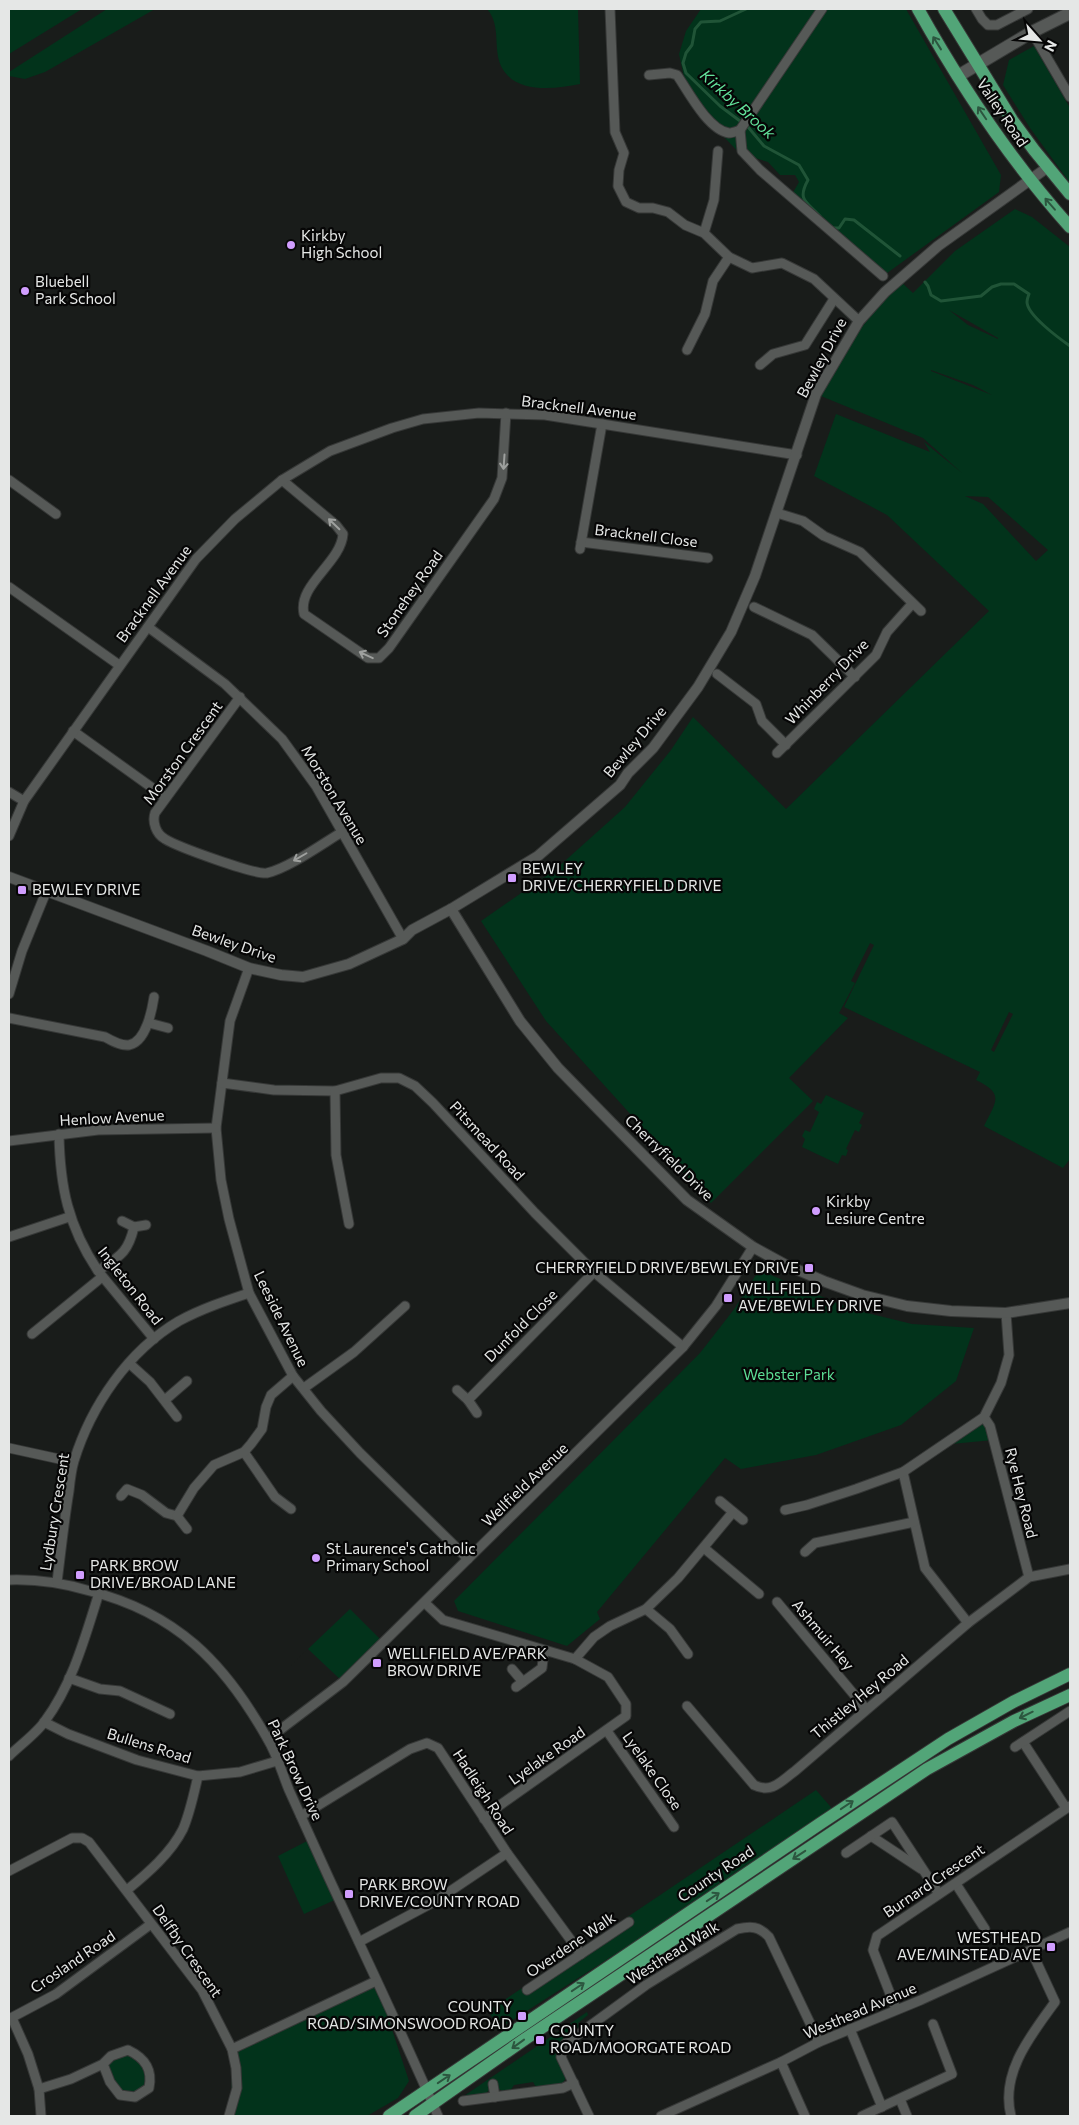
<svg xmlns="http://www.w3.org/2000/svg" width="1079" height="2125" font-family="Commissioner,sans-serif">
<rect width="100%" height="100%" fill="#191c1a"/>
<!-- green -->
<g fill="#02331b" fill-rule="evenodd">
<path d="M9 9H82L9 54Z"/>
<path d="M107 9H155L45 72 25 79 9 76V72Z"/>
<path d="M487 9H578L580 84C547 91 500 94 497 49 496 35 497 20 487 9Z"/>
<path d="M701 9H906L1001 175 999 192 883 276 791 196 799 182 795 175H780L768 162 745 155V159L689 100 679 54 686 31Z"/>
<path d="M1034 46 1070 108V183L1030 128 1003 85 1009 60Z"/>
<path d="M1015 209 1032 217 1070 247V1159L1063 1168 984 1126C996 1101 1005 1094 976 1080L980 1072 844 1007 874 945 870 943 851 981 855 983 839 1013 848 1018 789 1078 813 1101 711 1203 546 1021 481 921 557 868 625 807 671 750 693 717 786 809 989 611 887 515 814 476 836 414 930 452 924 442 962 473 923 438 816 394 837 359 899 280 913 293 955 251ZM949 310 998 338V339L968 325ZM931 370 973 385 992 395 931 371ZM965 496 988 497 1048 550 1036 561 983 504ZM1009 1012 1013 1014 994 1052 991 1050Z"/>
<path d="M826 1095 864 1113 859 1123 862 1125 859 1132 855 1130 846 1149 848 1150 846 1156 842 1155 838 1164 802 1147 805 1139 802 1136 805 1130 810 1132 819 1112 814 1109 817 1102 821 1104Z"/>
<path d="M759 1270 851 1309 912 1324 974 1328 956 1381 901 1425 816 1455 741 1469 725 1458 597 1612 600 1619 567 1646 458 1611 454 1601 700 1353 735 1308Z"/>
<path d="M984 1417 993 1440 941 1445Z"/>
<path d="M350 1609 384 1643 343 1682 308 1649 288 1668Z"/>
<path d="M816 1790 836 1813 500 2028 488 2011Z"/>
<path d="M311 1839 339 1898 304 1914 278 1856Z"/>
<path d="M376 1981 409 2081 398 2098 367 2116H228L231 2112 232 2049Z"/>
<path d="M587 2012 588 2015 578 2023 579 2029C555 2048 554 2049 566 2078L561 2085 536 2087 533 2082 514 2085 510 2091 504 2092 499 2089 497 2080 489 2081V2090L484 2095 461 2098Z"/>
<path d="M128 2050 146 2065 149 2088 135 2097 120 2095 103 2064Z"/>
</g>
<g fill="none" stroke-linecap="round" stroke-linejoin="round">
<!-- stream -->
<g stroke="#205437" stroke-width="3">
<path d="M746 9 720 21 701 22 695 29 692 45 686 53 683 63 686 73 720 106 748 127 764 146 799 165 808 180C797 200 806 201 820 216"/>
<path d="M831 228H839L845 219 854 220 900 256"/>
<path d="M925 282 928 286 931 295 941 301 981 296 992 287 1001 284H1014L1029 294C1028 297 1027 299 1027 302 1027 315 1060 339 1070 346"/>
</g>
<defs>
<g id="minor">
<path d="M610 9 615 132 624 153 619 170 618 186 626 202 639 208H653L668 212 685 225 704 233 729 257 752 268 782 263 814 279 859 321"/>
<path d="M976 9 982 19 988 25H997L1028 9"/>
<path d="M1032 32 1070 97"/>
<path d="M649 75 670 73 677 75C688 91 708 130 729 133 732 133 737 131 740 130L822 9"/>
<path d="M740 130 742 151 760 170 883 276"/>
<path d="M704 233 714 200 718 151"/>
<path d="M687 350 705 314 713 281 729 257"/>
<path d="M760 365 773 354 805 345 834 299"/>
<path d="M9 480 56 514"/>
<path d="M282 480 336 525 343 534C341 563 297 585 304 614L368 658H379L389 648 494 499 502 478 506 413"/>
<path d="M777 513 803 521 824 536 860 552 921 611"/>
<path d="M581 542 708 558"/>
<path d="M580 549 602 424"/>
<path d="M9 587 119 665"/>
<path d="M754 607 812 635 855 677"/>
<path d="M148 627 225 684 282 739 316 786 403 939"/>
<path d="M717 674 756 704 762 721 786 745"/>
<path d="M240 697 155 813C152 822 156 834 165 839 178 847 255 875 267 873 289 868 322 844 342 832"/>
<path d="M73 731 165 797"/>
<path d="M777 753 876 655 887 632 912 604"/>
<path d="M9 792 24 801"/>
<path d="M9 836 24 801 196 559 235 519 282 480 330 451 392 428 423 419 479 413 545 415 797 455"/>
<path d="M249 968 230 1021 216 1128 221 1180 229 1219 249 1293 293 1376 321 1411 360 1453 468 1559"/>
<path d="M9 994 22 951 46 892"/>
<path d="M9 1018 105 1037C112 1041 121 1046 129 1045 146 1042 152 1010 154 997"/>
<path d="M149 1023 168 1028"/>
<path d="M222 1083 274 1090 335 1091 381 1078H399L415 1086 433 1103 535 1213 594 1272 683 1347"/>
<path d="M335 1091 336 1155 349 1224"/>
<path d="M59 1134C60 1187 68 1226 98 1271L154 1339"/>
<path d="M9 1141 98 1130 216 1128"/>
<path d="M134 1227 146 1225"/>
<path d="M9 1237 69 1217"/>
<path d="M98 1271C120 1256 128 1253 134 1227L122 1221"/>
<path d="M32 1334 102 1277"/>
<path d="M130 1364 150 1382 177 1417"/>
<path d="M304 1388 354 1352 405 1306"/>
<path d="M457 1390 468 1400 477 1413"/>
<path d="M165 1400 187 1381"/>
<path d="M468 1400 594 1272"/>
<path d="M984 1417 990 1426 1029 1577"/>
<path d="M9 1448 73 1462"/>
<path d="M244 1452 275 1497 291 1509"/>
<path d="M903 1472 925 1568 968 1623"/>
<path d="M121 1496 127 1489 142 1495 166 1513 177 1516 187 1529"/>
<path d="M720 1501 743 1520"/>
<path d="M785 1510 807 1505 856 1489 903 1472 984 1417 1001 1383 1009 1355 1006 1313"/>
<path d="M177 1516 194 1488 214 1465 244 1452 251 1444 262 1429 266 1407 271 1395 293 1376"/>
<path d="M704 1548 759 1594"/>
<path d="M805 1552 815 1543 914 1522"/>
<path d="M9 1580C38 1579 63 1583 90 1591 176 1613 224 1662 267 1738 277 1754 282 1773 289 1790 302 1819 315 1847 328 1876 365 1956 403 2035 438 2116"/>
<path d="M57 1582C61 1551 64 1521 69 1491 70 1481 71 1471 74 1461 91 1406 128 1351 179 1321 201 1309 225 1301 249 1293"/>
<path d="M777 1602 866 1709"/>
<path d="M425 1603 443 1620 575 1659 608 1677 626 1704V1716L496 1808 484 1819"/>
<path d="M646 1609 670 1629 688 1654"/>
<path d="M575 1659 594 1637 610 1626 646 1609 678 1578 733 1512"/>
<path d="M512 1669 523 1682"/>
<path d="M69 1678 100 1689 120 1691 170 1714"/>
<path d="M516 1687 542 1668 544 1651"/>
<path d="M687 1706 754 1785C772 1794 781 1781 795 1771L968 1623 1029 1577 1070 1569"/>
<path d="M44 1722 68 1734 137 1760 198 1776 240 1772 277 1761"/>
<path d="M607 1731 674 1827"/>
<path d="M268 1739 343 1682 683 1347 716 1306 753 1247"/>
<path d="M1023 1742 1066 1808"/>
<path d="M1015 1747 1070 1711"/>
<path d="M9 1756C20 1745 37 1733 45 1721 73 1683 85 1637 99 1593"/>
<path d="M301 1816 410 1749 427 1743 438 1748 507 1853 581 1954"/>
<path d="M871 1836 921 1869"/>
<path d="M846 1853 892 1822 939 1894"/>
<path d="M9 1871 72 1838H82L89 1842 202 1990 232 2049 236 2068 237 2088 229 2116"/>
<path d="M956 1884 985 1929"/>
<path d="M127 1890C148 1873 171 1853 183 1829 190 1813 194 1793 198 1776"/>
<path d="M359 1942 434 1902 507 1853"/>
<path d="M527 1990 629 1922"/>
<path d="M896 2009 873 1950 877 1936 1070 1806"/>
<path d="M12 2018 28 2054 39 2089 41 2116"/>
<path d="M9 2019 56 1994 151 1924"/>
<path d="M850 2029 882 2107"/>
<path d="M232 2049 376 1981"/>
<path d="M781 2062 805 2116"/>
<path d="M493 2084 495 2097"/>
<path d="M39 2089 71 2079 103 2064 111 2056 128 2050C145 2058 153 2069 149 2088L135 2097 120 2095 110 2082 103 2064"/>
<path d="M900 2099 907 2116"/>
<path d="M463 2101 563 2088 574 2083"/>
<path d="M589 2116 561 2057 565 2044 646 1985 737 1929C751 1926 759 1926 769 1937L819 2042"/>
<path d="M661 2116 781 2062 819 2042 921 2000 1070 1932"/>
<path d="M862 2116 952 2074 933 2024"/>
<path d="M1011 2116C1000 2073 1031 2035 1055 2002L1031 1950"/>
</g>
<g id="tertiary">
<path d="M9 877 207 951 249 968 281 975 303 977 349 964 403 939 412 930 451 909 538 856 620 785 628 773 653 748 698 687 731 632 755 576 816 394 859 321 885 292 938 246 1048 167"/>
<path d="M451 909 520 1021 558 1068 687 1200 753 1247 784 1264 826 1282 862 1295 907 1306 951 1311 1006 1313 1070 1303"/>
</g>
<path id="secondary" d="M958 76 1032 32 1070 13"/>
<g id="primary">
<path d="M918 9C961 86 1011 161 1070 227"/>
<path d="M944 9 1012 120 1034 150 1070 194"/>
<path d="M389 2116 821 1823 948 1739 1013 1702 1070 1674"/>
<path d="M415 2116 525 2039 927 1769 1014 1721 1070 1695"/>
</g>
</defs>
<!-- minor casing -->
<use href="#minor" stroke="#363837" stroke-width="11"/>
<!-- tertiary casing -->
<use href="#tertiary" stroke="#363837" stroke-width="12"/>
<!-- secondary casing -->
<use href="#secondary" stroke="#363837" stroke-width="14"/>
<!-- primary casing -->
<use href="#primary" stroke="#363837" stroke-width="14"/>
<!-- minor -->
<use href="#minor" stroke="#565957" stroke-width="9"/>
<!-- tertiary -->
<use href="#tertiary" stroke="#565957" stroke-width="10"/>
<!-- secondary -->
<use href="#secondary" stroke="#565957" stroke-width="12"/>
<!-- primary -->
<use href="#primary" stroke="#52a578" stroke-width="12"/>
</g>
<!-- one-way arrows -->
<defs><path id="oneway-shaft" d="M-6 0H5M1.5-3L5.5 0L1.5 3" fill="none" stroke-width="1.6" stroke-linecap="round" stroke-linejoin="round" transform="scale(1.25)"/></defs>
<g stroke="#2c563f">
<use href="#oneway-shaft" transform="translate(937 43) rotate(-122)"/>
<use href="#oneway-shaft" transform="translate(982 113) rotate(-124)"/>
<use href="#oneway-shaft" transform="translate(1050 204) rotate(-131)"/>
<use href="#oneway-shaft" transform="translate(1026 1715) rotate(154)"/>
<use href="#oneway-shaft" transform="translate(847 1805) rotate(-34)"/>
<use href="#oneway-shaft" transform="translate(799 1855) rotate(147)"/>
<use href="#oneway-shaft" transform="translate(713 1897) rotate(-34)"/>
<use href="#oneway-shaft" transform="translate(578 1987) rotate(-34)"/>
<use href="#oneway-shaft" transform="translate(518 2044) rotate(144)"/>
<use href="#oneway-shaft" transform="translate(444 2079) rotate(-34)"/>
</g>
<g stroke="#9ea09e">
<use href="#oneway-shaft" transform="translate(504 462) rotate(94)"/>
<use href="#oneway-shaft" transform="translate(334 524) rotate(-136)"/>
<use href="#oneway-shaft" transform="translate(366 655) rotate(-155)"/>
<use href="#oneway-shaft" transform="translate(300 857) rotate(150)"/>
</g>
<!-- markers -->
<g fill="#d09dfe" stroke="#060606" stroke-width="2">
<circle cx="291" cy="245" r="5"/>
<circle cx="25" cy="291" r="5"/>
<rect x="507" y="873" width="10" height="10" rx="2.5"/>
<rect x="17" y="885" width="10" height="10" rx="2.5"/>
<circle cx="816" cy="1211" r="5"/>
<rect x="804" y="1263" width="10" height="10" rx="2.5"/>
<rect x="723" y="1293" width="10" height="10" rx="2.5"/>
<circle cx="316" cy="1558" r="5"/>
<rect x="75" y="1570" width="10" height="10" rx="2.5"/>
<rect x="372" y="1658" width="10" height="10" rx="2.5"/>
<rect x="344" y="1889" width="10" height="10" rx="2.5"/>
<rect x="1046" y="1942" width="10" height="10" rx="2.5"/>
<rect x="517" y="2011" width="10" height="10" rx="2.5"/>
<rect x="535" y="2035" width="10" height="10" rx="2.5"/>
</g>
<g text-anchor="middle" stroke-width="4.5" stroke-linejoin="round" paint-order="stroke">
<!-- street labels -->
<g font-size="15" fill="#e5e7e6" stroke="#060606">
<text transform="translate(1002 113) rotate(56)" y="5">Valley Road</text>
<text transform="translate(822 358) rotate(-62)" y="5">Bewley Drive</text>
<text transform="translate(579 408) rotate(7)" y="5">Bracknell Avenue</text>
<text transform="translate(646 536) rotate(7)" y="5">Bracknell Close</text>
<text transform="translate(154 594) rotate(-54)" y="5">Bracknell Avenue</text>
<text transform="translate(410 594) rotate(-55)" y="5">Stonehey Road</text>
<text transform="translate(827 682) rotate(-46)" y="5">Whinberry Drive</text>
<text transform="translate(635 742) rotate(-50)" y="5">Bewley Drive</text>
<text transform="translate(183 753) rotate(-54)" y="5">Morston Crescent</text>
<text transform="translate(334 795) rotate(59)" y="5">Morston Avenue</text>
<text transform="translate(234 944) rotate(19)" y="5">Bewley Drive</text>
<text transform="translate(112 1118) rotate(-3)" y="5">Henlow Avenue</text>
<text transform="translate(487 1141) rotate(47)" y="5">Pitsmead Road</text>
<text transform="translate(669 1158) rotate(44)" y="5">Cherryfield Drive</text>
<text transform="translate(130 1286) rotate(52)" y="5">Ingleton Road</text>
<text transform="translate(281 1319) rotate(64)" y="5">Leeside Avenue</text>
<text transform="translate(521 1326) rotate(-45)" y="5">Dunfold Close</text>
<text transform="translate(525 1485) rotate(-44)" y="5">Wellfield Avenue</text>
<text transform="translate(1021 1493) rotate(76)" y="5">Rye Hey Road</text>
<text transform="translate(55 1512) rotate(-81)" y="5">Lydbury Crescent</text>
<text transform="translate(823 1635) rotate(50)" y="5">Ashmuir Hey</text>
<text transform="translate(860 1697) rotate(-40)" y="5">Thistley Hey Road</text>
<text transform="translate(149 1746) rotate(17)" y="5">Bullens Road</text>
<text transform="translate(547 1756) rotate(-35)" y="5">Lyelake Road</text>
<text transform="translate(295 1770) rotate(65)" y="5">Park Brow Drive</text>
<text transform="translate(652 1771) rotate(55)" y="5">Lyelake Close</text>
<text transform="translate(483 1792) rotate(57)" y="5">Hadleigh Road</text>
<text transform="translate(716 1874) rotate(-34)" y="5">County Road</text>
<text transform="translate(934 1881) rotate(-34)" y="5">Burnard Crescent</text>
<text transform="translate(571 1945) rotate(-34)" y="5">Overdene Walk</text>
<text transform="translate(187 1951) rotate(55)" y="5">Delfby Crescent</text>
<text transform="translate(673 1953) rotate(-32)" y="5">Westhead Walk</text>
<text transform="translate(73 1962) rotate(-34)" y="5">Crosland Road</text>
<text transform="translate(860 2011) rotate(-23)" y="5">Westhead Avenue</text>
</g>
<!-- poi labels -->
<g font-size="15" fill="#e5e7e6" stroke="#060606" text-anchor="start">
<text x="301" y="241">Kirkby<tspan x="301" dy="17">High School</tspan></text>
<text x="35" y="287">Bluebell<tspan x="35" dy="17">Park School</tspan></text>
<text x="522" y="874">BEWLEY<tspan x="522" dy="17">DRIVE/CHERRYFIELD DRIVE</tspan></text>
<text x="32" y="895">BEWLEY DRIVE</text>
<text x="826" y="1207">Kirkby<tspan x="826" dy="17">Lesiure Centre</tspan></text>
<text x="799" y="1273" text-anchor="end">CHERRYFIELD DRIVE/BEWLEY DRIVE</text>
<text x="738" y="1294">WELLFIELD<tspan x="738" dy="17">AVE/BEWLEY DRIVE</tspan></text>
<text x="326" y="1554">St Laurence's Catholic<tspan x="326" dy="17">Primary School</tspan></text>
<text x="90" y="1571">PARK BROW<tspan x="90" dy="17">DRIVE/BROAD LANE</tspan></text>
<text x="387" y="1659">WELLFIELD AVE/PARK<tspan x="387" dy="17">BROW DRIVE</tspan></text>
<text x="359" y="1890">PARK BROW<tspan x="359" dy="17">DRIVE/COUNTY ROAD</tspan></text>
<text x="1041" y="1943" text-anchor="end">WESTHEAD<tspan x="1041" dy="17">AVE/MINSTEAD AVE</tspan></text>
<text x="512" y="2012" text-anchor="end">COUNTY<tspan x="512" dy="17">ROAD/SIMONSWOOD ROAD</tspan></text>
<text x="550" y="2036">COUNTY<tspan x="550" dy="17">ROAD/MOORGATE ROAD</tspan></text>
</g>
<!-- park labels -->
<g font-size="15" fill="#5cdd95" stroke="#060606">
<text x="789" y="1380">Webster Park</text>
</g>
<!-- water labels -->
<g font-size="16" font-style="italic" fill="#62e39b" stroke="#060606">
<text transform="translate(738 104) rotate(42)" y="6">Kirkby Brook</text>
</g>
</g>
<!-- border -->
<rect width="1079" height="2125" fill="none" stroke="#e5e7e6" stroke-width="20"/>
<!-- north arrow -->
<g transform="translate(1039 40) rotate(117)" stroke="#060606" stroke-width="4" paint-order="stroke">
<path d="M0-4L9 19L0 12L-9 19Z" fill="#e5e7e6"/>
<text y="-8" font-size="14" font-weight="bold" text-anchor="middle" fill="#e5e7e6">N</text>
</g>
</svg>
